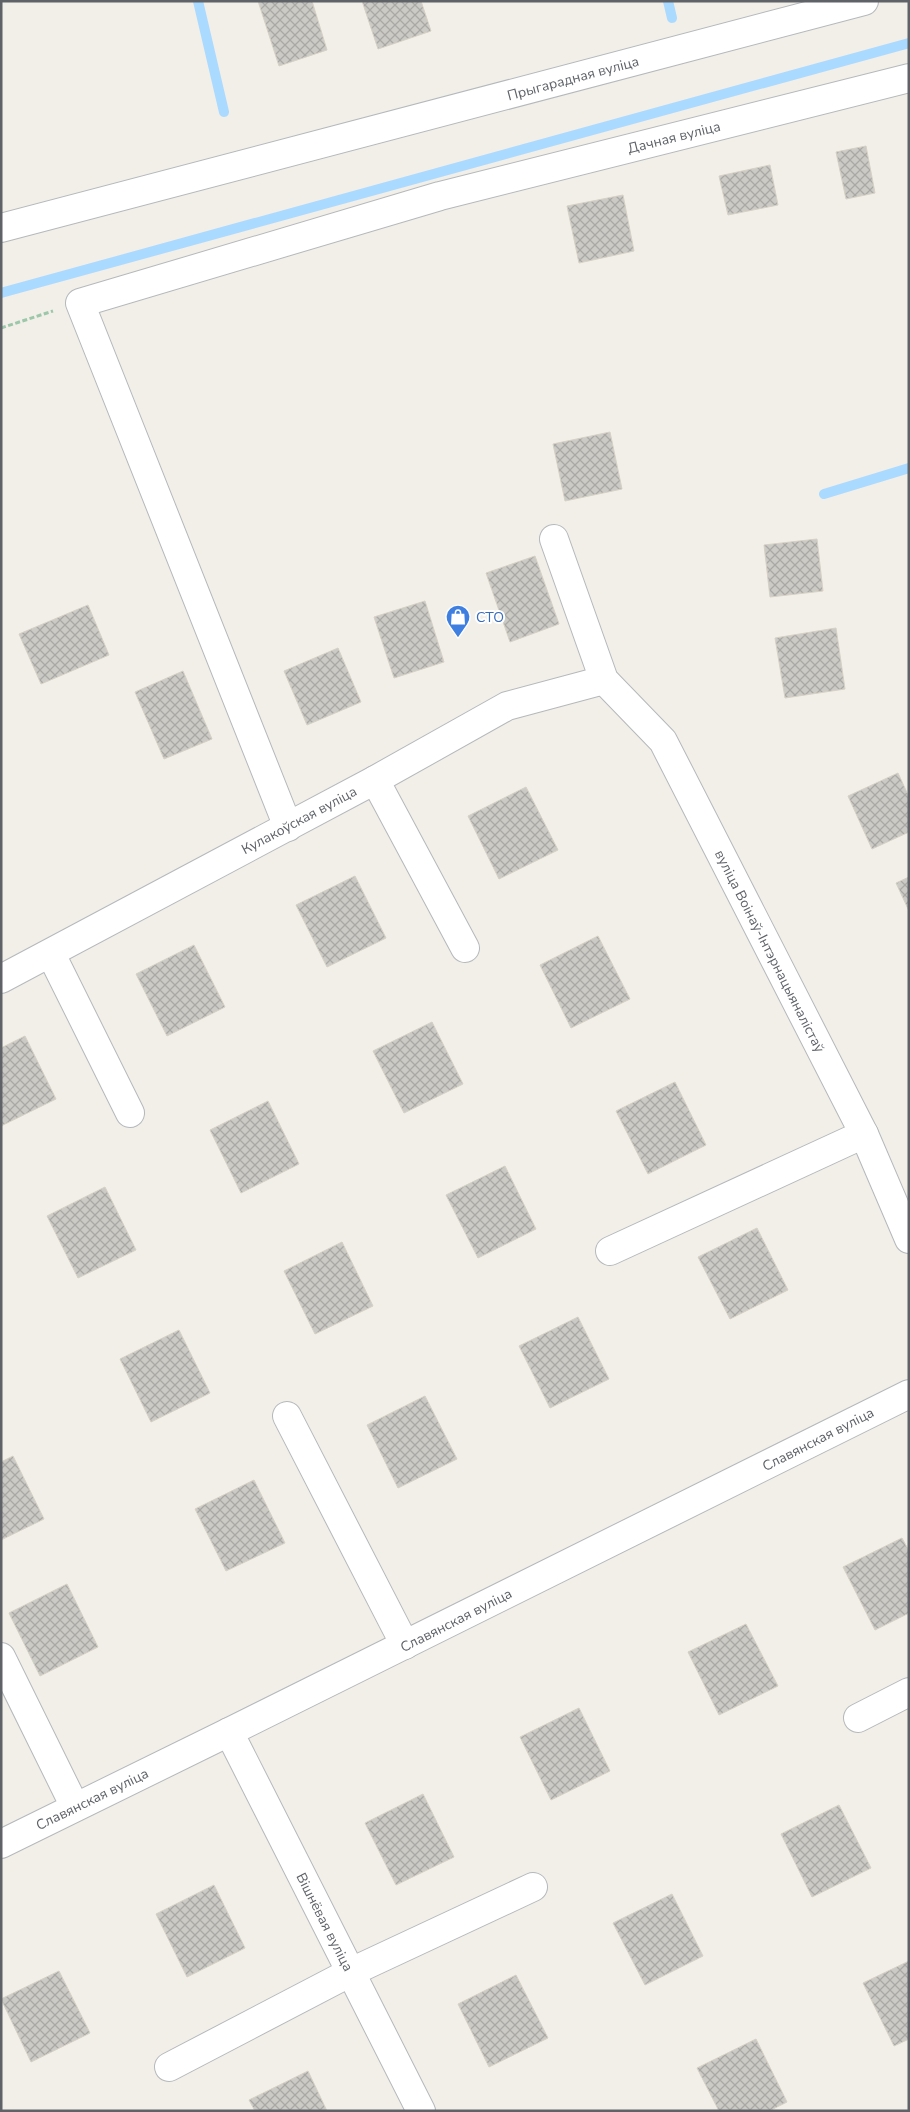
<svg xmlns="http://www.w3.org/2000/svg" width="910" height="2112" font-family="'Nunito Sans',sans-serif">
<defs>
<pattern id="building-cross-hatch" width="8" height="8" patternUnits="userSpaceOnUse" patternTransform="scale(1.25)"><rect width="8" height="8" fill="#cccac5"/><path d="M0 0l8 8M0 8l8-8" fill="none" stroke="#a9a8a4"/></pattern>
</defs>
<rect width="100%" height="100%" fill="#f1efe8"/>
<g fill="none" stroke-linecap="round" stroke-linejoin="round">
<!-- stream -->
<g stroke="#aadaff" stroke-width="10">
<path d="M198 1 224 112"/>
<path d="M668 1 672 18"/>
<path d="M1 293 909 43"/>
<path d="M824 494 909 468"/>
</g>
</g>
<!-- building -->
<g fill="url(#building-cross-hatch)" stroke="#d6d1c6">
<path d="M258 1H312L327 50 279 66Z"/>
<path d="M362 1H421L431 31 378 49Z"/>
<path d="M866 146 875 193 846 199 836 152Z"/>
<path d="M770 165 778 205 728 215 719 176Z"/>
<path d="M623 195 634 251 579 263 567 206Z"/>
<path d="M610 432 622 489 565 501 553 444Z"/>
<path d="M817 539 823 591 770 597 764 545Z"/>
<path d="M535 556 559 624 510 642 486 573Z"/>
<path d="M425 601 444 662 394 678 374 617Z"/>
<path d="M88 605 109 655 41 684 19 634Z"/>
<path d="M836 628 845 689 785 698 775 638Z"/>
<path d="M338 648 361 702 307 725 284 671Z"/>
<path d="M183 671 212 739 164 759 135 692Z"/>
<path d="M898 773 909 797V832L872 849 848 796Z"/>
<path d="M526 787 558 850 499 879 468 816Z"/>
<path d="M355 876 386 938 327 967 296 905Z"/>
<path d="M909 877V911L896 883Z"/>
<path d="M598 936 630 999 571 1028 540 965Z"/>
<path d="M194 945 225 1007 167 1036 136 974Z"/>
<path d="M432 1022 463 1084 404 1113 373 1051Z"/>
<path d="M25 1036 56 1099 1 1126V1048Z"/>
<path d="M675 1082 706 1145 648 1174 616 1111Z"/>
<path d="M268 1101 299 1164 241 1193 210 1130Z"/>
<path d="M505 1166 536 1229 478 1258 446 1195Z"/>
<path d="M105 1187 136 1250 78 1278 47 1216Z"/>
<path d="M757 1228 788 1290 730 1319 698 1257Z"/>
<path d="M342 1242 373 1306 315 1334 284 1271Z"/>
<path d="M578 1317 609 1379 550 1408 519 1346Z"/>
<path d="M179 1330 210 1393 151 1422 120 1359Z"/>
<path d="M425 1396 457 1459 398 1488 367 1425Z"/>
<path d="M13 1456 44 1519 1 1540V1462Z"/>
<path d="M254 1480 285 1543 226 1571 195 1509Z"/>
<path d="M902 1538 909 1551V1613L875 1630 843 1567Z"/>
<path d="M67 1584 98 1647 40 1676 9 1613Z"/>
<path d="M746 1624 778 1686 719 1715 688 1652Z"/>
<path d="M579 1708 610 1771 551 1800 520 1737Z"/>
<path d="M423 1794 454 1857 396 1885 365 1823Z"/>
<path d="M839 1805 871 1868 812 1897 781 1834Z"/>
<path d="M214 1885 245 1948 187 1977 156 1914Z"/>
<path d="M672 1894 703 1956 645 1985 613 1923Z"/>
<path d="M909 1961V2039L894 2046 863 1983Z"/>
<path d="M59 1971 90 2033 31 2062 1 1999Z"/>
<path d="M516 1975 548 2038 489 2067 458 2004Z"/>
<path d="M756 2039 787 2102 769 2111H719L697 2068Z"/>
<path d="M308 2071 327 2111H255L249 2100Z"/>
</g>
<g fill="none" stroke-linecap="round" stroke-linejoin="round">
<defs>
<g id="minor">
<path d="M1 228 864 1"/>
<path d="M554 539 604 680 663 741 864 1134 909 1239"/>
<path d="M375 780 465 948"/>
<path d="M288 827 80 303 440 196 909 78"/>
<path d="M51 954 130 1113"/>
<path d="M1 979 375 780 507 706 604 680"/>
<path d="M610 1251 864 1134"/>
<path d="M287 1416 405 1645"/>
<path d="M1 1657 75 1807"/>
<path d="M858 1718 909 1692"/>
<path d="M229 1732 421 2111"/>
<path d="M1 1844 229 1732 909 1394"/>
<path d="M169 2067 351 1972 533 1887"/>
</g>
</defs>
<!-- minor casing -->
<use href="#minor" stroke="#b5b8bc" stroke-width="30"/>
<!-- path -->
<path stroke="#9cc7a9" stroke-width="3" stroke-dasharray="5 2.5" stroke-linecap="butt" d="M1 328 53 311"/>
<!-- minor -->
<use href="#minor" stroke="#fff" stroke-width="28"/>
</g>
<!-- icons -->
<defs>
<symbol id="shop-pin" viewBox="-11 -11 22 30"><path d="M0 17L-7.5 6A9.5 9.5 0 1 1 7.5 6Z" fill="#3f7fe0" stroke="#fff"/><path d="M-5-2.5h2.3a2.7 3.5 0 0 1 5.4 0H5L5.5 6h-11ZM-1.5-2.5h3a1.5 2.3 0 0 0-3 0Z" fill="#fff"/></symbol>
</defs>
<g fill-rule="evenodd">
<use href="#shop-pin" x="444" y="603" width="28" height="38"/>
</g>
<g text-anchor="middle" stroke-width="4" stroke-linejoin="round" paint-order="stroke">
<!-- street labels -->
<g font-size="14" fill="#5f6368" stroke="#fff">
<text transform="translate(573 78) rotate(-15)" y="5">Прыгарадная вуліца</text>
<text transform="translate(674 137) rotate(-14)" y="5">Дачная вуліца</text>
<text transform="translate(299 820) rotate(-28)" y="5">Кулакоўская вуліца</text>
<text transform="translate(770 951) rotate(63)" y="5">вуліца Воінаў-Інтэрнацыяналістаў</text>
<text transform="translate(818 1439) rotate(-27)" y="5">Славянская вуліца</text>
<text transform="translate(456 1620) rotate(-27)" y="5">Славянская вуліца</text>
<text transform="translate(92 1799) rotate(-26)" y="5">Славянская вуліца</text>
<text transform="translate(325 1922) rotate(63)" y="5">Вішнёвая вуліца</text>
</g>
<!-- shop labels -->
<g font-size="14" fill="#366cbe" stroke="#fff" text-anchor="start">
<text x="476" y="622">СТО</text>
</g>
</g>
<!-- border -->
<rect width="910" height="2112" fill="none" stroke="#5f6368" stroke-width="5"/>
</svg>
